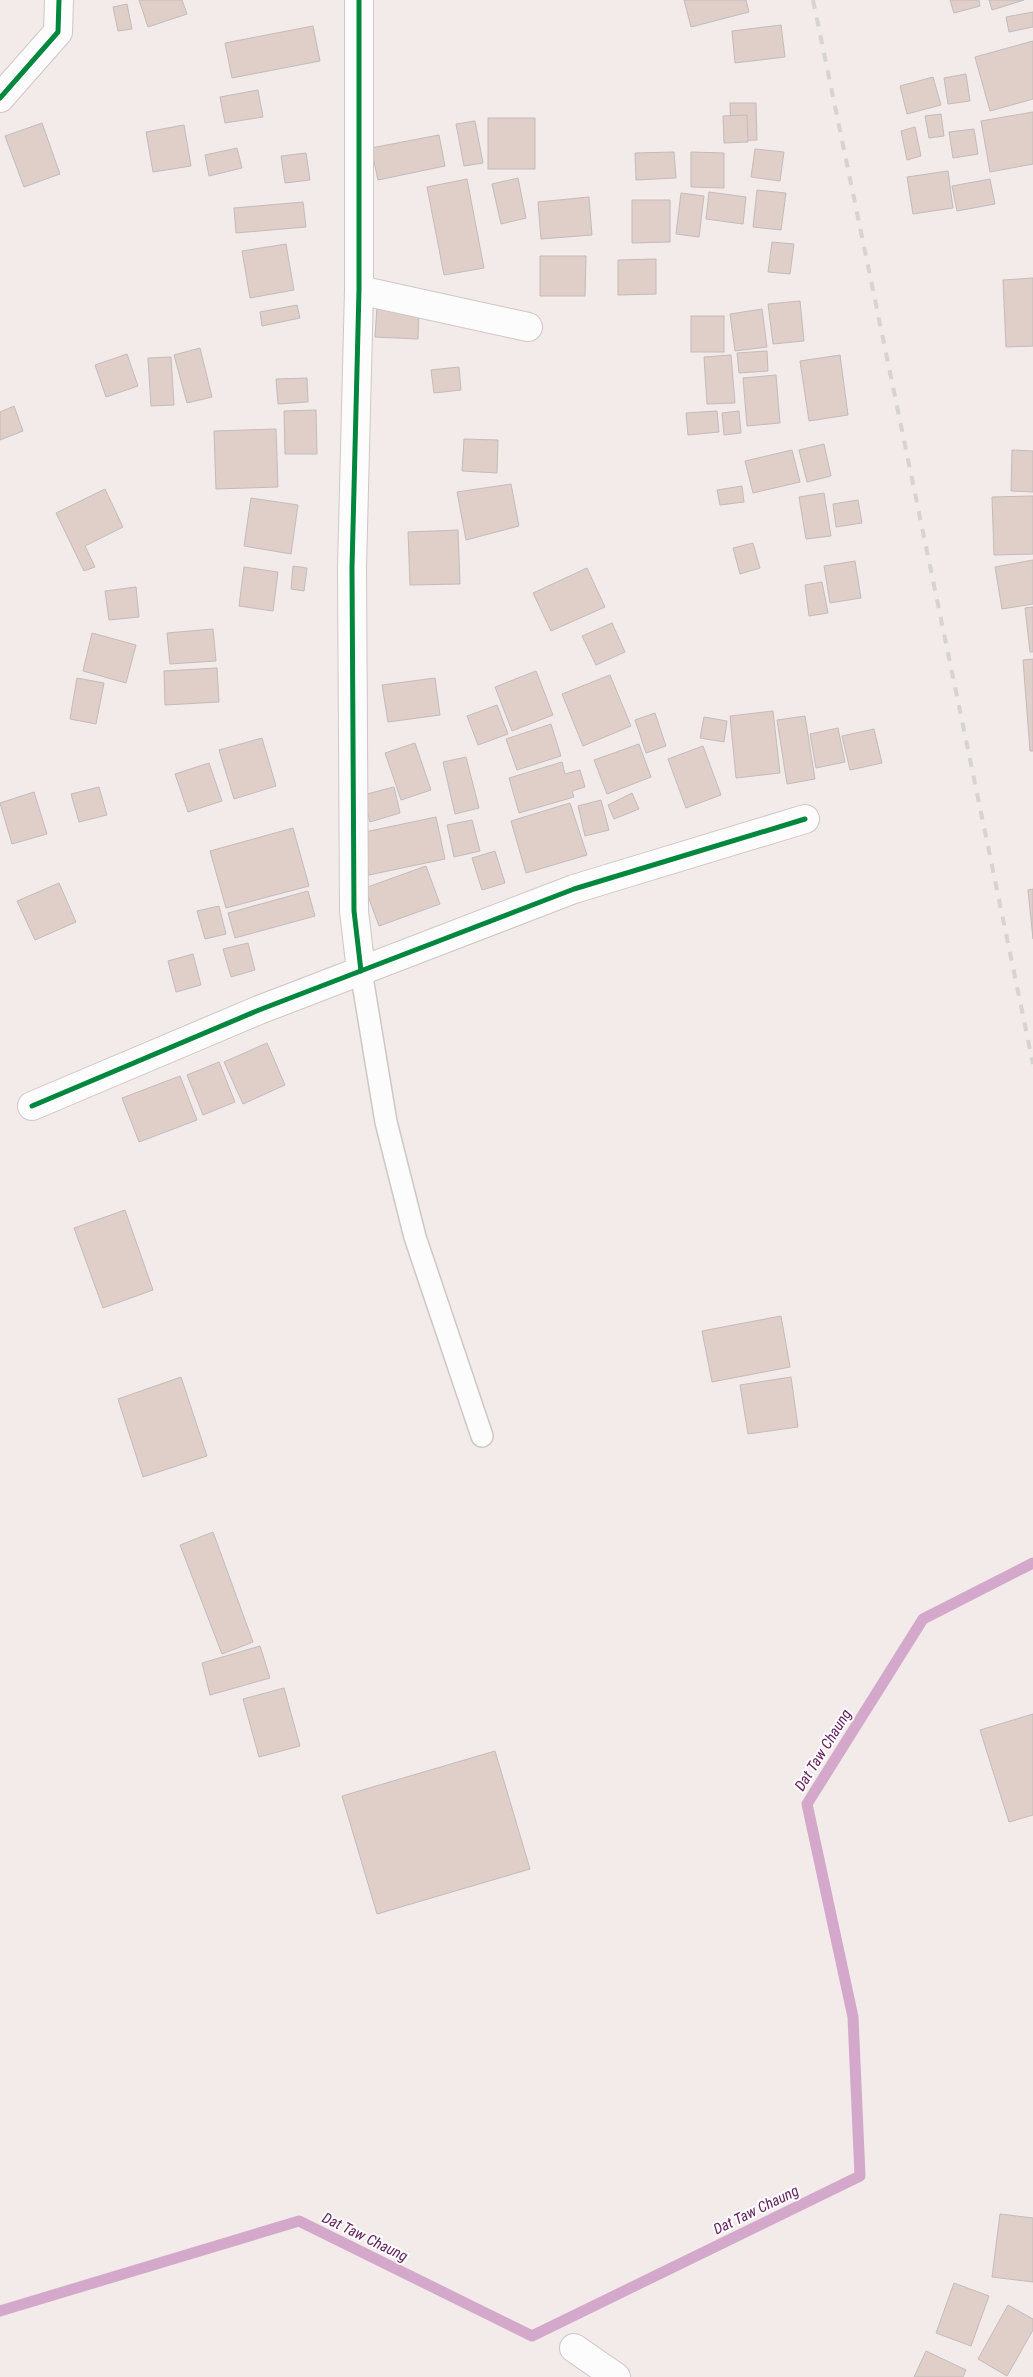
<svg xmlns="http://www.w3.org/2000/svg" width="1033" height="2377" font-family="'Roboto Condensed',sans-serif">
<rect width="100%" height="100%" fill="#f3eaea"/>
<g fill="none" stroke-linecap="round" stroke-linejoin="round">
<!-- stream -->
<path stroke="#d4a8ca" stroke-width="11" d="M0 2311 299 2221 532 2336 860 2176 853 2017 807 1804 923 1619 1033 1563"/>
</g>
<!-- building -->
<g fill="#e0cec8" stroke="#c2bcbb">
<path d="M139 0H182L187 14 148 27Z"/>
<path d="M684 0H746L749 12 691 27Z"/>
<path d="M950 0H979L980 6 954 13Z"/>
<path d="M989 0H1024L992 10Z"/>
<path d="M127 4 132 29 118 31 113 7Z"/>
<path d="M1033 12V27L1009 32 1006 17Z"/>
<path d="M781 25 785 57 735 63 732 31Z"/>
<path d="M313 26 320 61 232 78 225 43Z"/>
<path d="M1033 41V99L990 111 975 57Z"/>
<path d="M966 74 970 101 948 104 944 78Z"/>
<path d="M933 77 941 105 907 114 900 86Z"/>
<path d="M258 90 263 117 225 123 220 97Z"/>
<path d="M730 103H756L757 140 731 141Z"/>
<path d="M1033 112V164L990 172 981 121Z"/>
<path d="M941 114 944 136 929 138 925 116Z"/>
<path d="M747 115 748 142 724 143 723 116Z"/>
<rect x="488" y="118" width="47" height="51"/>
<path d="M475 121 483 163 464 166 456 124Z"/>
<path d="M42 123 60 174 24 187 5 136Z"/>
<path d="M184 125 191 166 153 172 146 132Z"/>
<path d="M915 127 921 156 907 160 901 131Z"/>
<path d="M974 129 978 154 953 158 949 132Z"/>
<path d="M439 135 445 166 378 180 371 148Z"/>
<path d="M237 148 242 168 209 176 205 155Z"/>
<path d="M755 149 784 152 780 181 751 177Z"/>
<path d="M674 152 676 178 636 180 635 153Z"/>
<path d="M691 152 724 153V188L691 187Z"/>
<path d="M306 153 310 180 285 183 281 156Z"/>
<path d="M948 171 953 208 913 214 907 177Z"/>
<path d="M518 178 526 218 501 224 492 184Z"/>
<path d="M467 179 484 268 444 275 427 187Z"/>
<path d="M990 179 995 204 957 211 952 186Z"/>
<path d="M757 190 786 193 781 230 753 227Z"/>
<path d="M709 192 746 197 743 224 706 219Z"/>
<path d="M681 193 704 196 699 237 676 234Z"/>
<path d="M589 197 592 235 541 239 538 202Z"/>
<path d="M632 200H670V242L632 243Z"/>
<path d="M303 202 306 227 236 233 234 208Z"/>
<path d="M772 242 794 244 790 274 768 272Z"/>
<path d="M286 244 294 290 250 298 242 251Z"/>
<path d="M540 256H586L585 296H540Z"/>
<path d="M656 259V294L618 295V260Z"/>
<path d="M1033 278V346L1006 347 1003 280Z"/>
<path d="M800 301 804 341 773 344 768 304Z"/>
<path d="M297 305 300 318 262 326 260 312Z"/>
<path d="M377 307 419 309 418 339 375 337Z"/>
<path d="M762 309 767 347 735 351 730 314Z"/>
<rect x="691" y="316" width="33" height="36"/>
<path d="M200 348 212 397 187 403 174 355Z"/>
<path d="M767 351 768 371 739 373 737 353Z"/>
<path d="M127 354 138 386 106 397 95 365Z"/>
<path d="M731 355 735 403 707 404 704 357Z"/>
<path d="M840 355 848 415 809 421 800 361Z"/>
<path d="M171 357 174 405 151 406 148 358Z"/>
<path d="M459 367 461 390 434 393 431 370Z"/>
<path d="M776 375 780 423 747 426 743 378Z"/>
<path d="M307 378 308 402 278 404 276 379Z"/>
<path d="M14 406 23 431 0 440V412Z"/>
<path d="M316 410 317 454H285L284 411Z"/>
<path d="M717 411 719 432 688 435 686 413Z"/>
<path d="M739 411 741 433 724 435 722 413Z"/>
<path d="M276 429 278 487 216 489 214 431Z"/>
<path d="M464 439 498 440 497 473 462 471Z"/>
<path d="M824 444 831 476 807 482 799 450Z"/>
<path d="M792 450 800 482 753 493 745 461Z"/>
<path d="M1012 450 1033 451V492L1011 491Z"/>
<path d="M511 484 519 526 466 540 457 492Z"/>
<path d="M742 486 744 502 720 505 717 490Z"/>
<path d="M105 489 123 527 85 546 95 567 84 571 56 513Z"/>
<path d="M824 493 831 536 806 539 799 497Z"/>
<path d="M1033 496V554L994 555 992 497Z"/>
<path d="M251 498 298 505 291 554 244 546Z"/>
<path d="M858 500 862 523 836 527 833 504Z"/>
<path d="M458 530 460 584 410 585 408 532Z"/>
<path d="M753 543 760 568 740 574 733 548Z"/>
<path d="M1033 560V604L1002 609 995 567Z"/>
<path d="M855 561 861 598 830 603 824 566Z"/>
<path d="M293 566 307 568 304 591 291 589Z"/>
<path d="M244 567 278 572 273 611 239 606Z"/>
<path d="M587 568 605 607 551 631 533 593Z"/>
<path d="M822 582 828 613 809 616 805 585Z"/>
<path d="M136 587 139 617 109 620 105 591Z"/>
<path d="M1033 607V652H1030L1025 608Z"/>
<path d="M612 623 625 652 596 665 582 636Z"/>
<path d="M213 629 216 661 170 664 167 633Z"/>
<path d="M92 633 136 645 126 683 83 671Z"/>
<path d="M1033 659V751H1030L1023 660Z"/>
<path d="M217 668 219 702 165 705 164 671Z"/>
<path d="M536 671 553 715 512 731 495 687Z"/>
<path d="M610 675 631 726 583 746 562 694Z"/>
<path d="M77 678 104 683 96 724 70 719Z"/>
<path d="M435 678 440 715 388 722 382 685Z"/>
<path d="M497 705 508 734 478 745 467 716Z"/>
<path d="M773 711 780 773 736 778 730 716Z"/>
<path d="M655 713 666 746 646 753 635 720Z"/>
<path d="M805 716 815 779 787 784 777 720Z"/>
<path d="M704 717 727 721 724 742 700 738Z"/>
<path d="M551 724 561 756 517 770 506 739Z"/>
<path d="M838 728 845 762 816 768 810 734Z"/>
<path d="M874 729 882 763 850 770 842 736Z"/>
<path d="M262 738 276 786 234 799 219 750Z"/>
<path d="M415 743 431 790 401 800 385 753Z"/>
<path d="M639 744 651 777 607 794 594 760Z"/>
<path d="M703 746 721 795 686 808 668 759Z"/>
<path d="M466 757 479 808 455 814 443 762Z"/>
<path d="M562 762 565 774 580 770 585 787 572 791 574 797 519 813 509 778Z"/>
<path d="M209 763 222 801 188 812 175 774Z"/>
<path d="M99 787 107 815 79 822 71 794Z"/>
<path d="M394 787 400 813 370 822 363 795Z"/>
<path d="M34 792 47 834 12 844 0 803Z"/>
<path d="M632 793 639 809 614 819 608 805Z"/>
<path d="M601 800 609 830 585 836 578 806Z"/>
<path d="M570 803 587 855 526 873 511 821Z"/>
<path d="M436 817 445 859 369 875 360 833Z"/>
<path d="M472 820 480 851 454 857 447 825Z"/>
<path d="M293 828 309 886 226 908 210 851Z"/>
<path d="M495 851 505 883 482 890 472 858Z"/>
<path d="M426 866 440 904 379 926 365 888Z"/>
<path d="M59 883 76 922 35 940 17 901Z"/>
<path d="M1033 889V939L1028 890Z"/>
<path d="M308 891 315 916 235 938 228 913Z"/>
<path d="M219 906 226 934 205 939 197 911Z"/>
<path d="M248 943 255 970 231 977 223 949Z"/>
<path d="M193 954 201 985 176 992 168 961Z"/>
<path d="M267 1043 285 1085 243 1104 224 1062Z"/>
<path d="M219 1062 235 1102 203 1115 187 1075Z"/>
<path d="M180 1076 197 1120 139 1142 122 1098Z"/>
<path d="M125 1210 153 1290 103 1308 74 1228Z"/>
<path d="M781 1316 790 1367 712 1382 702 1331Z"/>
<path d="M181 1377 207 1456 143 1477 118 1399Z"/>
<path d="M791 1377 798 1427 748 1434 740 1385Z"/>
<path d="M213 1532 253 1642 222 1654 180 1545Z"/>
<path d="M260 1646 270 1678 210 1695 202 1663Z"/>
<path d="M284 1688 300 1746 259 1757 243 1699Z"/>
<path d="M1033 1714V1815L1009 1822 980 1730Z"/>
<path d="M495 1751 530 1869 377 1914 342 1796Z"/>
<path d="M1000 2214 1033 2218V2282L992 2277Z"/>
<path d="M954 2283 989 2296 971 2346 936 2333Z"/>
<path d="M1008 2305 1033 2319V2330L1007 2376 978 2359Z"/>
<path d="M926 2351 966 2370 963 2377H914Z"/>
</g>
<g fill="none" stroke-linecap="round" stroke-linejoin="round">
<defs>
<path id="lane" d="M361 971 386 1122 415 1237 482 1436"/>
<g id="street">
<path d="M359 0V290L352 568 354 911 361 971"/>
<path d="M0 98 58 32 59 0"/>
<path d="M359 290 528 327"/>
<path d="M32 1106 259 1010 574 889 805 819"/>
<path d="M574 2348 616 2377"/>
</g>
</defs>
<!-- lane casing -->
<use href="#lane" stroke="#cec7c7" stroke-width="24"/>
<!-- street casing -->
<use href="#street" stroke="#cec7c7" stroke-width="30"/>
<!-- lane -->
<use href="#lane" stroke="#fdfcfc" stroke-width="21"/>
<!-- street -->
<use href="#street" stroke="#fdfcfc" stroke-width="28"/>
<!-- rail -->
<path stroke="#d5d3d3" stroke-width="4" stroke-dasharray="9 9" stroke-linecap="butt" d="M813 0 1033 1064"/>
<defs>
<g id="cycleway">
<path d="M359 0V290L352 568 354 911 361 971"/>
<path d="M0 98 58 32 59 0"/>
<path d="M32 1106 259 1010 574 889 805 819"/>
</g>
</defs>
<!-- cycleway casing -->
<use href="#cycleway" stroke="#fff" stroke-width="8"/>
<!-- cycleway -->
<use href="#cycleway" stroke="#00873e" stroke-width="5"/>
</g>
<g text-anchor="middle" stroke-width="4" stroke-linejoin="round" paint-order="stroke">
<!-- water labels -->
<g font-size="15" font-style="italic" fill="#66205f" stroke="#fff">
<text transform="translate(823 1750) rotate(-58)" y="5">Dat Taw Chaung</text>
<text transform="translate(756 2210) rotate(-26)" y="5">Dat Taw Chaung</text>
<text transform="translate(365 2237) rotate(26)" y="5">Dat Taw Chaung</text>
</g>
</g>
</svg>
